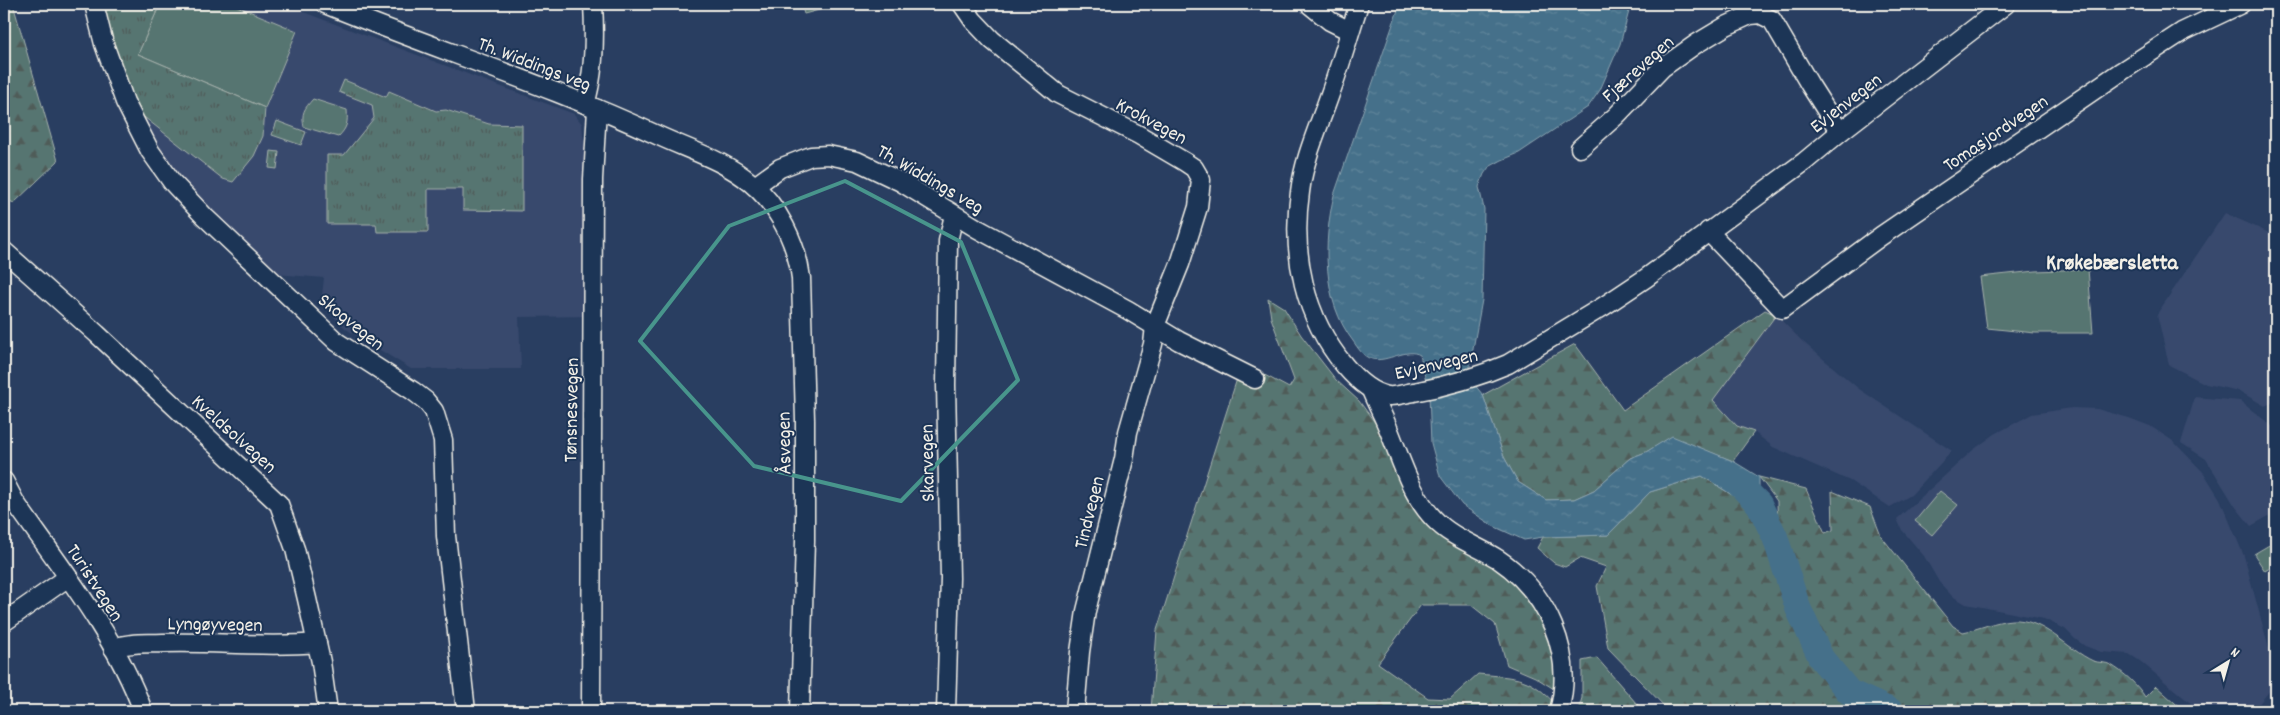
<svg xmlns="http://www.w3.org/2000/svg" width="2280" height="715" font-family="Dekko,sans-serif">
<defs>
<pattern id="forest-firs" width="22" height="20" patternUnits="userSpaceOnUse" patternTransform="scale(1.25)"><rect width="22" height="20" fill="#577471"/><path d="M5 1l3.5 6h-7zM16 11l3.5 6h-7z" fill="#4f5c59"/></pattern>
<pattern id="park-tufts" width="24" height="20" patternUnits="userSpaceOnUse" patternTransform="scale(1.25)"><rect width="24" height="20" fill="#577471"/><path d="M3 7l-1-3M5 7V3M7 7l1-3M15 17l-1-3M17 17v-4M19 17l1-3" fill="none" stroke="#4f5c59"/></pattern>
<pattern id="water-ripples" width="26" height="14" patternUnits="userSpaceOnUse" patternTransform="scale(1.25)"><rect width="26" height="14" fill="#45708a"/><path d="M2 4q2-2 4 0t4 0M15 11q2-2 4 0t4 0" fill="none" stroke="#60859a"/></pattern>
</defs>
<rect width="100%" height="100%" fill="#293e61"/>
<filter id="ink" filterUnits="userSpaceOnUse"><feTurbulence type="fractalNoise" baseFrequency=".02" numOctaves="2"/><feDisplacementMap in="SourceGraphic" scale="10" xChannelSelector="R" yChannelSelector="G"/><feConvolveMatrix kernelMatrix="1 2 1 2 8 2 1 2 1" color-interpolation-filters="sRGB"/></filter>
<g filter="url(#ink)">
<!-- built -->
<g fill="#38496d">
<path d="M97 4H282L574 114 582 124 594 259V316L519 317 521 369H411L346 329 321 303 324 278 264 273 214 227 135 126Z"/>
<path d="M2225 213 2269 233 2276 234V401L2265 406 2239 391 2206 384 2169 365 2157 314Z"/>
<path d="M1776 315 1803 342 1859 389 1952 451 1911 495 1890 507 1850 481 1773 447 1754 432 1737 426 1713 400Z"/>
<path d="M2195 397 2240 401 2276 429V512L2251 526 2235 506 2206 459 2181 443Z"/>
<path d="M2072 408 2097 409 2129 418 2150 426 2173 441 2204 473 2220 499 2244 556 2276 675V683L2253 711H2200L2140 661 2129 654 2101 652 2085 646 2075 639 2065 629 2044 619 1966 604 1952 596 1939 582 1924 556 1902 530 1897 519 1973 450 1995 434 2032 414Z"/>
</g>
<!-- grass -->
<g fill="#577471" stroke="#a6b2ac">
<path d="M160 4H232L297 31 265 108 138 54Z"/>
<path d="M801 4H842L804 14Z"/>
<path d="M313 99 347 110C348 123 347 128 338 137L304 127C301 113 304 109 313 99Z"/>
<path d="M2088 269 2093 333H2035L1987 328 1980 277 2036 271Z"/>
<path d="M1940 491 1958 505 1932 535 1915 521Z"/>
<path d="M2276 541V564L2265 571 2254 554Z"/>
</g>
<!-- forest -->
<g fill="url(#forest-firs)" stroke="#a6b2ac">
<path d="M4 4H13L58 161 14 203 4 199Z"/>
<path d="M1268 298 1284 308 1301 335 1336 380 1359 401 1376 424 1404 491 1419 516 1445 538 1506 573 1533 601 1549 635 1555 660 1554 689 1535 677 1507 665 1495 624 1471 605H1421L1378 663 1428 698 1450 699 1478 674C1519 678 1530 676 1558 707V711H1151L1157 630 1242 363 1289 388 1294 380 1271 318Z"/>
<path d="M1765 310 1776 315 1713 400 1737 426 1754 432 1733 461 1672 437 1646 452 1630 458 1594 490 1574 499 1546 500 1518 482 1504 457 1483 395 1575 344 1623 410Z"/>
<path d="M1702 476 1756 510 1809 644 1847 694 1889 711H1669L1608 648 1597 586 1606 567 1580 558 1565 567 1554 563 1537 548 1543 537 1608 535 1650 492Z"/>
<path d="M1759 477 1806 489 1825 533 1833 530 1832 491 1870 507 1881 536 1953 626 1963 632C1979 629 1996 621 2012 620 2043 618 2067 649 2093 661 2099 663 2106 662 2111 665 2123 672 2138 685 2145 697L2156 686 2184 711H1907L1888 707 1851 691 1824 657 1801 609 1778 537 1777 501Z"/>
<path d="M1597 658 1643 711H1578L1582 698V661Z"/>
</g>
<!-- park -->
<g fill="url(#park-tufts)" stroke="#a6b2ac">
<path d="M100 4H160L138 54 265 108 263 136 254 156 233 182 223 179 135 110Z"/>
<path d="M344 80 386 97 389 91 436 111 446 110 489 124 522 125V211L463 210V189H428V232H377L376 224H327V155H344L374 118 372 105 339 92Z"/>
<path d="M277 121 306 132 301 145 272 135Z"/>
<path d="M271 151 279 152 277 169 269 168Z"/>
</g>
<!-- water -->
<path fill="url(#water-ripples)" stroke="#8ba4b0" d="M1400 4H1631L1620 44 1600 90 1588 107 1519 153 1502 160 1489 167 1484 174 1479 187 1484 209 1482 300 1469 371 1473 383 1483 395 1504 457 1518 482 1546 500 1574 499 1594 490 1630 458 1646 452 1672 436 1733 461 1759 477V504L1756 510 1702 476 1650 492 1608 535 1543 537 1524 540 1493 526 1462 505 1440 476 1431 443 1429 394 1420 355C1407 347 1387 363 1372 359 1363 357 1358 348 1353 341 1322 301 1323 242 1334 195Z"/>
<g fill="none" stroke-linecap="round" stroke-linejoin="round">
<!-- stream -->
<path stroke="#8ba4b0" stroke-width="4.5" d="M2026 711C2038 705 2045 706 2058 711"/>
<!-- river -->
<path stroke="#45708a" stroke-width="26" d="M1734 479 1759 504 1775 537 1798 608 1821 658 1849 692 1891 711"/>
<defs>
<g id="minor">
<path d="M94 4 104 44 125 102 150 151 172 182 205 217 337 342 413 391 426 401 434 411 443 440 446 536 466 711"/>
<path d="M325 4C435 49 549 85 657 135 689 150 724 160 751 183 778 205 797 244 801 278L805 420V541L800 711"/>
<path d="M962 4 973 20 992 40 1058 94 1139 135 1185 162 1194 168 1201 180 1198 207 1180 264 1155 326 1153 344 1128 432 1124 459 1086 611 1080 652 1075 711"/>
<path d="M1309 4 1330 21 1350 31"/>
<path d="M1359 4C1349 34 1341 64 1330 94 1319 126 1304 158 1300 192 1291 254 1304 317 1345 366 1356 379 1371 393 1388 396 1396 397 1406 393 1414 392 1447 386 1478 377 1508 364L1604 306 1646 278 1804 162 1840 132 2006 4"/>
<path d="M585 104C595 72 595 37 593 4"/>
<path d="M1580 148 1616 116 1662 68 1696 44 1726 26 1750 15 1760 14 1772 20 1810 85 1840 132"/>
<path d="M755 186 780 168 811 156 828 155 857 161 901 182 978 229 1128 310 1179 341 1255 379"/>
<path d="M1708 231 1782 309 1881 236 2122 71 2182 32 2241 4"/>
<path d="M4 251 97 334 279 504 295 549 307 599 321 662 328 711"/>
<path d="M1371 390C1376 403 1383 415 1388 428 1401 459 1410 494 1434 519 1452 538 1476 545 1498 559 1547 592 1575 653 1559 711"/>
<path d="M4 481 15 502C61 568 115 635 143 711"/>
<path d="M4 622 67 578"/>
<path d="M113 648C129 642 146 644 163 643 214 641 266 648 317 643"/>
<path d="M591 711 593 179 597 109"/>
<path d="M946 711 950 578 946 385 948 241 954 215"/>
</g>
</defs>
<!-- minor casing -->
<use href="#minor" stroke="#f4f1e8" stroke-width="21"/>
<!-- minor -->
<use href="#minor" stroke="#1d3557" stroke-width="18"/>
</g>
</g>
<!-- marked area -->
<path fill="none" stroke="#48958c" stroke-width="4" stroke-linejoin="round" d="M845 181 961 242 1018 380 901 501 754 466 640 341 729 226Z"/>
<g text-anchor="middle" stroke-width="4" stroke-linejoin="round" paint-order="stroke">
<!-- street labels -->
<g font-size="20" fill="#f4f1e8" stroke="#1d3557">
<text transform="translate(535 63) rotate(21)" y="7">Th. Widdings veg</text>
<text transform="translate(1637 68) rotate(-42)" y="7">Fjærevegen</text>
<text transform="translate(1845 102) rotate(-38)" y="7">Evjenvegen</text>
<text transform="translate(1152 120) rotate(28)" y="7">Krokvegen</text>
<text transform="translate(1995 132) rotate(-34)" y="7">Tomasjordvegen</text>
<text transform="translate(931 178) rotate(30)" y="7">Th. Widdings veg</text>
<text transform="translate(352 321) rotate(39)" y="7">Skogvegen</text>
<text transform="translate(1436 363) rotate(-13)" y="7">Evjenvegen</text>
<text transform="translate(570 410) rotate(-89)" y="7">Tønsnesvegen</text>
<text transform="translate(235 433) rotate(42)" y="7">Kveldsolvegen</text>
<text transform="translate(783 443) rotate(-91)" y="7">Åsvegen</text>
<text transform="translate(926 463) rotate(-91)" y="7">Skarvegen</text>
<text transform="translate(1088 512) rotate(-76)" y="7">Tindvegen</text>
<text transform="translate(96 582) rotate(57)" y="7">Turistvegen</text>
<text transform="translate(215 623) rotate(1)" y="7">Lyngøyvegen</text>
</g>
<!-- quarter labels -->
<g font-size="22" font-weight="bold" fill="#f4f1e8" stroke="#1d3557">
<text x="2112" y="269">Krøkebærsletta</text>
</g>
</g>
<!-- margin -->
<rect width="2280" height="715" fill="none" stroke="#1d3557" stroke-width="20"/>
<rect x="10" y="10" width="2260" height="695" fill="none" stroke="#f4f1e8" stroke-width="2" filter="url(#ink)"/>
<!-- north arrow -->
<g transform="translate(2228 662) rotate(37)" stroke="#1d3557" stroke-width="4" paint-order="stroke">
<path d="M0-4L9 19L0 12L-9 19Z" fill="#f4f1e8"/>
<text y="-8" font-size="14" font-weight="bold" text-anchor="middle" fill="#f4f1e8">N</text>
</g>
</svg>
